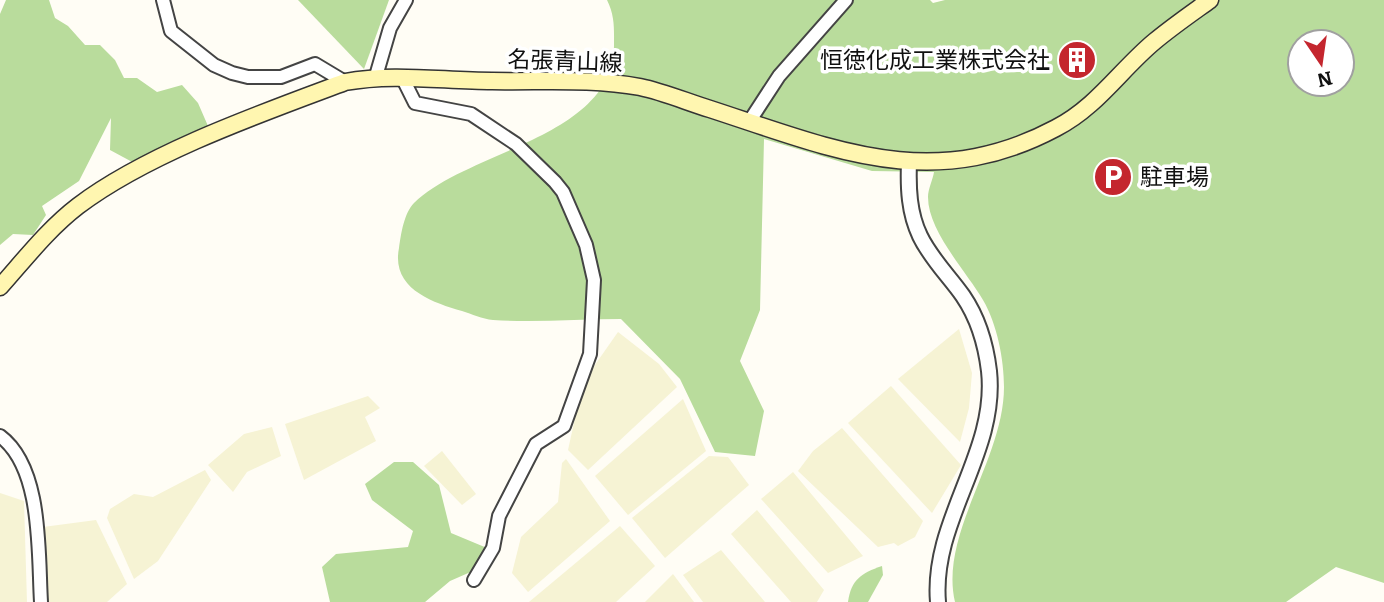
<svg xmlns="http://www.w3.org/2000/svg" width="1384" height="602" font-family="Bitter,'Noto Sans JP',serif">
<rect width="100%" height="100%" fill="#fffdf5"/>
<!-- farmland -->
<g fill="#f6f3d4">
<path d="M959 329 972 373 969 408 960 442 898 379Z"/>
<path d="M618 332 659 364 677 387 588 470 568 450 583 382Z"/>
<path d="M891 386 961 465 932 513 848 423Z"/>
<path d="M368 396 380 408 365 417 376 441 304 480 285 424Z"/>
<path d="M683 399 706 451 628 515 595 476Z"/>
<path d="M272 427 281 456 247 472 233 492 208 465 244 434Z"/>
<path d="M842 428 923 521 915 537 898 546 894 543 878 547 798 471 813 451Z"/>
<path d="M442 451 476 494 462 505 424 466Z"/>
<path d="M709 456 728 457 749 485 665 558 632 518Z"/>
<path d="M566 459 610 521 528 592 512 573 521 537 558 502 562 463Z"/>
<path d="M205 470 211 480 158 561 134 579 107 518 110 509 134 494 153 497Z"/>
<path d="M793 472 863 556 828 573 761 499Z"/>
<path d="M0 493 24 501 27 602H0Z"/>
<path d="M757 510 824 590 817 602H791L731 534Z"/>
<path d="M96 520 127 584 107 602H46L43 527Z"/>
<path d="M620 526 655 566 616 602H529Z"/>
<path d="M721 550 765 602H703L683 575Z"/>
<path d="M673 574 694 602H645Z"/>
</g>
<!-- forest -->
<g fill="#b9dc9c" fill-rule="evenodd">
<path d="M6 0H49L55 18 68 26 85 45H100L115 60 124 78H137L157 92 182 85 198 103 208 126 136 164 110 150 111 118 79 181 42 206 46 215 33 235 13 234 0 245V14Z"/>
<path d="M298 0H389L364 69Z"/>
<path d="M607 0H930L933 3 945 0H1384V583L1336 567 1286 602H955C939 534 1004 459 1004 387 1004 359 997 324 983 300 966 271 928 231 928 197 928 189 933 179 934 172L872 171 764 139 760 310 740 361 764 411 755 456 715 452 680 379 621 319C578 319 534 323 493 320 482 319 472 314 462 311 431 302 391 288 399 248 401 234 404 213 414 203 468 150 613 138 614 46 614 29 615 16 607 0ZM1300 42H1342V84H1300Z"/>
<path d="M394 462H413L439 485 451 533 487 548 482 567 450 581 425 602H330L322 567 336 554 408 547 413 531 372 500 365 484Z"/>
<path d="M882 566 883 575 868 602H848C851 580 861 573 882 566Z"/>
</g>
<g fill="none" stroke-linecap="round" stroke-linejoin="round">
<defs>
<g id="minor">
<path d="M163 0 171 31 214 65 232 73 248 77H281L315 64 345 82"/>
<path d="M376 76 390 28 406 0"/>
<path d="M402 77 415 103 471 114 516 144 555 182 563 192 586 245 594 280 590 354 564 426 536 444 499 516 493 548 474 580"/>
<path d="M749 122 779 76 846 0"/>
<path d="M0 436C43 468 38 554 41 602"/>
</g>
<path id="tertiary" d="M909 163C908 188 909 213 920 236 931 259 949 276 963 296 978 318 986 346 989 371 998 453 931 520 938 602"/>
<path id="secondary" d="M0 287C25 259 48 229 78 206 148 153 262 113 345 82 394 73 443 81 492 81 542 82 591 78 640 87 664 92 687 102 710 109 833 149 932 194 1056 128 1097 107 1121 69 1155 41 1173 26 1192 13 1210 0"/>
</defs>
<!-- minor casing -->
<use href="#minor" stroke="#444" stroke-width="16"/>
<!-- tertiary casing -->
<use href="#tertiary" stroke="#444" stroke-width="18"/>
<!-- secondary casing -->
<use href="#secondary" stroke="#333" stroke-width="19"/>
<!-- minor -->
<use href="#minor" stroke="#fff" stroke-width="12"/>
<!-- tertiary -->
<use href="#tertiary" stroke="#fff" stroke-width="14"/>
<!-- secondary -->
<use href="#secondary" stroke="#fff6b0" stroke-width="16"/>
</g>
<!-- icons -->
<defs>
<symbol id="building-disc" viewBox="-11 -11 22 22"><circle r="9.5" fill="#c4262e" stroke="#fff"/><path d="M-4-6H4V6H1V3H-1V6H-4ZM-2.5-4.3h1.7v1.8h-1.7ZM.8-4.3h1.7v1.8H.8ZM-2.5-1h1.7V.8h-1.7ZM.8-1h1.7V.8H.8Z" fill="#fff"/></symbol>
<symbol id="parking-disc" viewBox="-11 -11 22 22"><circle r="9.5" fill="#c4262e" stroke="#fff"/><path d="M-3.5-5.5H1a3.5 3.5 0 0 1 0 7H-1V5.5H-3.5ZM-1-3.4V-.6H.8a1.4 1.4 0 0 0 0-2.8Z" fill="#fff"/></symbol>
</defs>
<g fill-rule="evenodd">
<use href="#building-disc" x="1055" y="38" width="44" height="44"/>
<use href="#parking-disc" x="1091" y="155" width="44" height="44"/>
</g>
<g text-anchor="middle" stroke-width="7" stroke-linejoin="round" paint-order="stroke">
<!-- poi labels -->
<g font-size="23" fill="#111" stroke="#fff" text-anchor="end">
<text x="1050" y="68">恒徳化成工業株式会社</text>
<text x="1140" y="185" text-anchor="start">駐車場</text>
</g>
<!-- street labels -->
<g font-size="23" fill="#111" stroke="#fff">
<text transform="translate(565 61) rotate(2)" y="8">名張青山線</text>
</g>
</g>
<!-- north arrow -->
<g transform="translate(1321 63) rotate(167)"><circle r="33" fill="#ffffff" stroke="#a0a0a0" stroke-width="2"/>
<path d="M0-5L12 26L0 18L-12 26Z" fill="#c4262e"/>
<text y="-10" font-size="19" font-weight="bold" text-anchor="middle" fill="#111111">N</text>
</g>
</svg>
